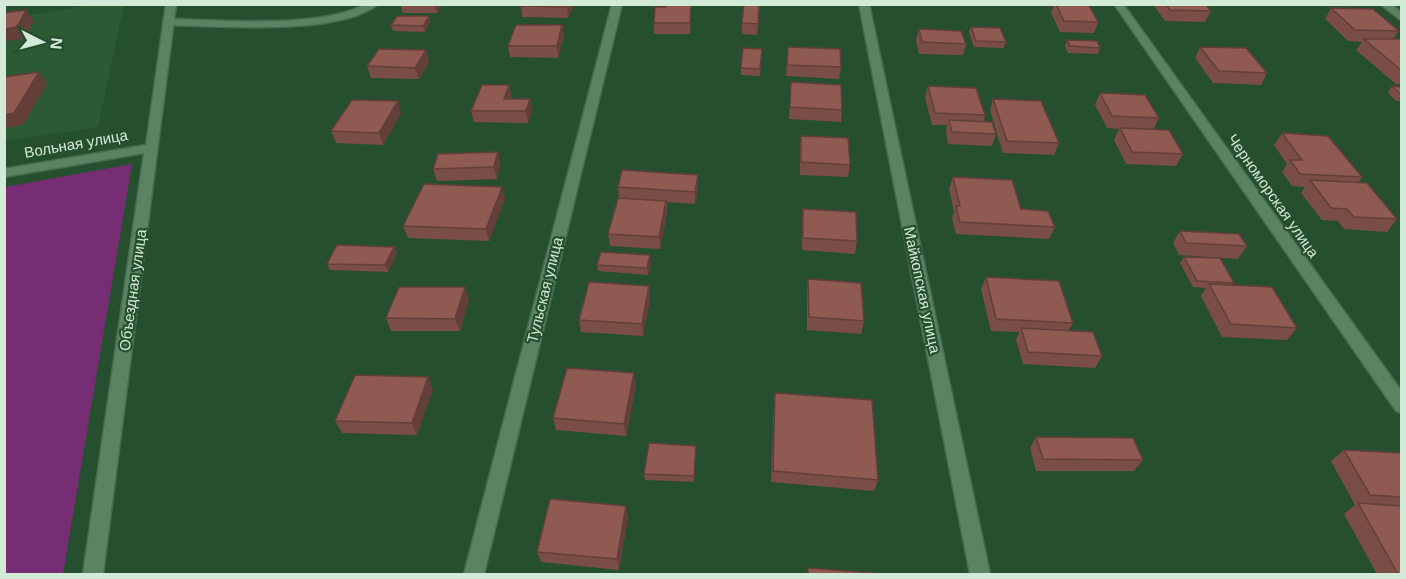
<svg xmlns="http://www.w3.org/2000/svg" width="1406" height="579" font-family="Helvetica,sans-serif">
<rect width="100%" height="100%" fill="#264f2f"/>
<!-- built -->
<path fill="#2b5a35" d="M91 5H124L98 127 5 141V19Z"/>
<!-- green -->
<path fill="#772d74" d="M132 164 63 574H5V187Z"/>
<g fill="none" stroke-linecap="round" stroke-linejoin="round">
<defs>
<g id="minor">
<path d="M366 4H378C340 36 218 26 168 25L163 22 168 19C221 20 320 29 366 4Z"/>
<path d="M612 4H622L484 574H464Z"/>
<path d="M859 4H869L990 574H970Z"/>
<path d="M1114 4H1123L1402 392V413L1396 411Z"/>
<path d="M1380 4H1391L1402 13V21Z"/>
</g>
<path id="tertiary" d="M166 4H176L103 574H83L144 153 4 177V169L146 145Z"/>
</defs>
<!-- minor casing -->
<use href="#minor" stroke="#466b50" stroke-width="3"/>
<!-- tertiary casing -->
<use href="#tertiary" stroke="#466b50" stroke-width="3"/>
<!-- minor -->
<use href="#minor" fill="#598361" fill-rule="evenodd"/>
<!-- tertiary -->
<use href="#tertiary" fill="#598361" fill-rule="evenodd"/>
</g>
<!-- wall -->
<g fill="#7a4d47">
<path d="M400 4H442L437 13H403Z"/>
<path d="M521 4H574L568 18 522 17Z"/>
<path d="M691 4 690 34H654V23L666 7Z"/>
<path d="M760 4 757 35 742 34V23Z"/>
<path d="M1054 4H1088L1098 22 1094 33 1060 32 1051 13Z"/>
<path d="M1156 4H1205L1211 11 1205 22 1165 21 1155 7Z"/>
<path d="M1319 4H1350L1349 5Z"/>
<path d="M1331 8 1399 31 1393 39H1401V84H1396L1356 50 1362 42 1348 41 1325 19Z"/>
<path d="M429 16 430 22 425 32 393 31 391 25Z"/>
<path d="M562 25 564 36 558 58 510 57 508 46Z"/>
<path d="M971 27 1006 42 1004 48 974 47 969 32Z"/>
<path d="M919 29 966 44 963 55 919 54 916 40Z"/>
<path d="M1067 40 1100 48 1098 54 1068 53 1065 46Z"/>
<path d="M788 47 841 67 839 79 786 76Z"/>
<path d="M1200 47 1267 73 1261 85 1213 83 1195 58Z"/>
<path d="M762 49 760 76 741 75V68Z"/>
<path d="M426 50 429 62 419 79 371 78 367 66Z"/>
<path d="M791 82 842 110 841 122 789 119Z"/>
<path d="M509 85 511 96 510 99 532 111 528 123 474 122 471 111Z"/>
<path d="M928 86 985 115 984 122 996 134 992 146 948 144 946 132 947 125H932L925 98Z"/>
<path d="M1392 86 1401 87V101H1396L1388 93Z"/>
<path d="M1100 93 1159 118 1153 130 1183 154 1176 166 1126 164 1114 140 1119 129 1107 128 1095 105Z"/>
<path d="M993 99 1059 143 1054 155 1003 153 990 110Z"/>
<path d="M401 113 383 145 336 143 331 131Z"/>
<path d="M1282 133 1362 177 1358 183 1397 219 1387 232 1344 229 1338 221 1322 220 1301 193 1305 187 1292 186 1282 172 1287 164 1274 145Z"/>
<path d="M801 136 850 165 848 177 800 175V148Z"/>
<path d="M500 164 497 179 437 181 433 169Z"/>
<path d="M953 177 1021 209 1055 227 1049 239 956 234 952 218 954 212 949 189Z"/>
<path d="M618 187H698L695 204 667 202V213L660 249 610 246 608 234 619 198Z"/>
<path d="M505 199 489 241 408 238 403 226Z"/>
<path d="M803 209 857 241 855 254 802 250V221Z"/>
<path d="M1180 231 1247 246 1238 259 1179 255 1173 243Z"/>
<path d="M394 247 397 253 388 272 330 270 327 264Z"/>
<path d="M1184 257 1234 283 1232 285 1297 328 1287 340 1222 337 1201 296 1206 288 1193 287 1180 263Z"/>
<path d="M651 262 648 275 598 271 597 265Z"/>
<path d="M986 277 1073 323 1069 330 1102 356 1095 368 1023 364 1016 340 1019 332 991 331 981 289Z"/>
<path d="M808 279 864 321 861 334 807 330V292Z"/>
<path d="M649 286 650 299 643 336 581 332 579 320Z"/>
<path d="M469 299 460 331H391L386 318Z"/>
<path d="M636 385 626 436 556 430 553 418Z"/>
<path d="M433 389 417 435 342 433 335 421Z"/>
<path d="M775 393 878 480 874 491 771 482 774 405Z"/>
<path d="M1036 437 1143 460 1134 471H1036L1030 448Z"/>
<path d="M696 446 694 482 645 480 644 474Z"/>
<path d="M1344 450 1401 453V574H1377L1344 514 1355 505 1331 461Z"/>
<path d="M628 517 619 570 541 562 537 552Z"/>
</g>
<!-- shaded-wall -->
<g fill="#633f39">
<path d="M434 4H442L437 13Z"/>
<path d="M568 4H574L568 18 567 7Z"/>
<path d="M26 10 34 21 24 39 4 41V29Z"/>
<path d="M429 16 430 22 425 32 423 26Z"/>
<path d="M562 25 564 36 558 58 557 46Z"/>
<path d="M426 50 429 62 419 79 415 68Z"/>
<path d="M39 72 47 84 23 125 4 128V115Z"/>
<path d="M509 85 511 96 506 110 504 99Z"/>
<path d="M530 99 532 111 528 123 526 111Z"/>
<path d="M398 101 401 113 383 145 379 133Z"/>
<path d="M498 152 500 164 497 179 494 167Z"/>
<path d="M698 175V187L695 204V192Z"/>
<path d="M502 187 505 199 489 241 486 229Z"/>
<path d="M666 201 667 213 660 249 659 237Z"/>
<path d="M394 247 397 253 388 272 385 265Z"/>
<path d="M650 255 651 262 648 275 647 268Z"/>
<path d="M649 286 650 299 643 336 642 324Z"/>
<path d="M465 287 469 299 460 331 455 319Z"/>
<path d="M634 373 636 385 626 436 624 424Z"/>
<path d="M428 377 433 389 417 435 412 423Z"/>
<path d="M626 506 628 517 619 570 617 559Z"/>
</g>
<!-- building -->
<g fill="#8e5a52" stroke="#633f39" stroke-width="1.5">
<path d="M521 4H568L567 7 520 6Z"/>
<path d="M666 4H691L690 23H654L655 7H666Z"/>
<path d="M744 4H759L758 24 742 23Z"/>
<path d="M1056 4H1088L1098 22 1064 21Z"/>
<path d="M1166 4H1205L1211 11 1170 10Z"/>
<path d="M1331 8 1373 9 1399 31 1355 30Z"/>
<path d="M26 10 17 27 4 29V13Z"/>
<path d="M397 16H429L423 26 391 25Z"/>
<path d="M516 25H562L557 46H508Z"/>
<path d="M971 27 1000 28 1006 42 976 41Z"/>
<path d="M919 29 961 31 966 44 922 42Z"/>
<path d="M1364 39H1401V70Z"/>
<path d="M1067 40 1097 41 1100 48 1070 46Z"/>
<path d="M788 47 840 49 841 67 787 65Z"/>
<path d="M1200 47 1246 48 1267 73 1219 71Z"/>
<path d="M743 48 762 49 760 69 741 68Z"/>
<path d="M379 49 426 50 415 68 367 66Z"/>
<path d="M39 72 14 113 4 115V77Z"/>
<path d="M791 82 841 85 842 110 790 107Z"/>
<path d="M482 85H509L504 99H530L526 111H471Z"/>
<path d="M928 86 976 88 985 115 935 113Z"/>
<path d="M1392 86 1401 87V95Z"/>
<path d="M1100 93 1145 95 1159 118 1112 116Z"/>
<path d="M993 99 1041 101 1059 143 1007 141Z"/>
<path d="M352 100 398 101 379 133 331 131Z"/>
<path d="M949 120 992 122 996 134 952 132Z"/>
<path d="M1120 128 1169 130 1183 154 1132 152Z"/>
<path d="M1282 133 1328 136 1362 177 1300 174 1290 160H1302Z"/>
<path d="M801 136 848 138 850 165 801 162Z"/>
<path d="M498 152 494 167 433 169 438 154Z"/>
<path d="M622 170 698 175 695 192 618 187Z"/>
<path d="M953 177 1012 180 1021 209 1048 211 1055 227 960 222 956 206H960Z"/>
<path d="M1310 180 1367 183 1397 219 1354 217 1347 209 1331 208Z"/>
<path d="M424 184 502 187 486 229 403 226Z"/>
<path d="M618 198 666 201 659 237 608 234Z"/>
<path d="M803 209 856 212 857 241 803 238Z"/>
<path d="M1180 231 1239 234 1247 246 1186 243Z"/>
<path d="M337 245 394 247 385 265 327 264Z"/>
<path d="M601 252 650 255 647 268 597 265Z"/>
<path d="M1184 257 1220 258 1234 283 1197 281Z"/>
<path d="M986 277 1059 281 1073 323 996 319Z"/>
<path d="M808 279 861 283 864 321 809 317Z"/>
<path d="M589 282 649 286 642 324 579 320Z"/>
<path d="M1209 284 1272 287 1297 328 1231 324Z"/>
<path d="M399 287H465L455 319 386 318Z"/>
<path d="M1021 328 1093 332 1102 356 1028 352Z"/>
<path d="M567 368 634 373 624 424 553 418Z"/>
<path d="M355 375 428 377 412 423 335 421Z"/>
<path d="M775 393 872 400 878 480 773 471Z"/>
<path d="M1036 437 1133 438 1143 460 1043 459Z"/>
<path d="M649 443 696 446 694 476 644 474Z"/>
<path d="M1344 450 1401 453V497L1370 495Z"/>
<path d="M550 499 626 506 617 559 537 552Z"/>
<path d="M1358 503 1401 506V574H1398Z"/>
<path d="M808 568 886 574H808Z"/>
</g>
<g text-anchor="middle" stroke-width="4.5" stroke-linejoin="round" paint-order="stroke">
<!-- street labels -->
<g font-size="15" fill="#d3ead6" stroke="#264f2f">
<text transform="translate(76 144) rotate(-10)" y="5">Вольная улица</text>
<text transform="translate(1273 196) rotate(55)" y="5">Черноморская улица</text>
<text transform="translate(133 290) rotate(-82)" y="5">Объездная улица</text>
<text transform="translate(545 290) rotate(-76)" y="5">Тульская улица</text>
<text transform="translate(922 290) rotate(78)" y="5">Майкопская улица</text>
</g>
</g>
<!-- border -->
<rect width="1406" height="579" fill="none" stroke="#d3ead6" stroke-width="12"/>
<!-- north arrow -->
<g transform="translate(42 42) rotate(96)" stroke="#264f2f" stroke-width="4.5" paint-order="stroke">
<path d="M0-4.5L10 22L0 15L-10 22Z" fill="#d3ead6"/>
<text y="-9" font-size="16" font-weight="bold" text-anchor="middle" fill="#d3ead6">N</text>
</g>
</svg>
